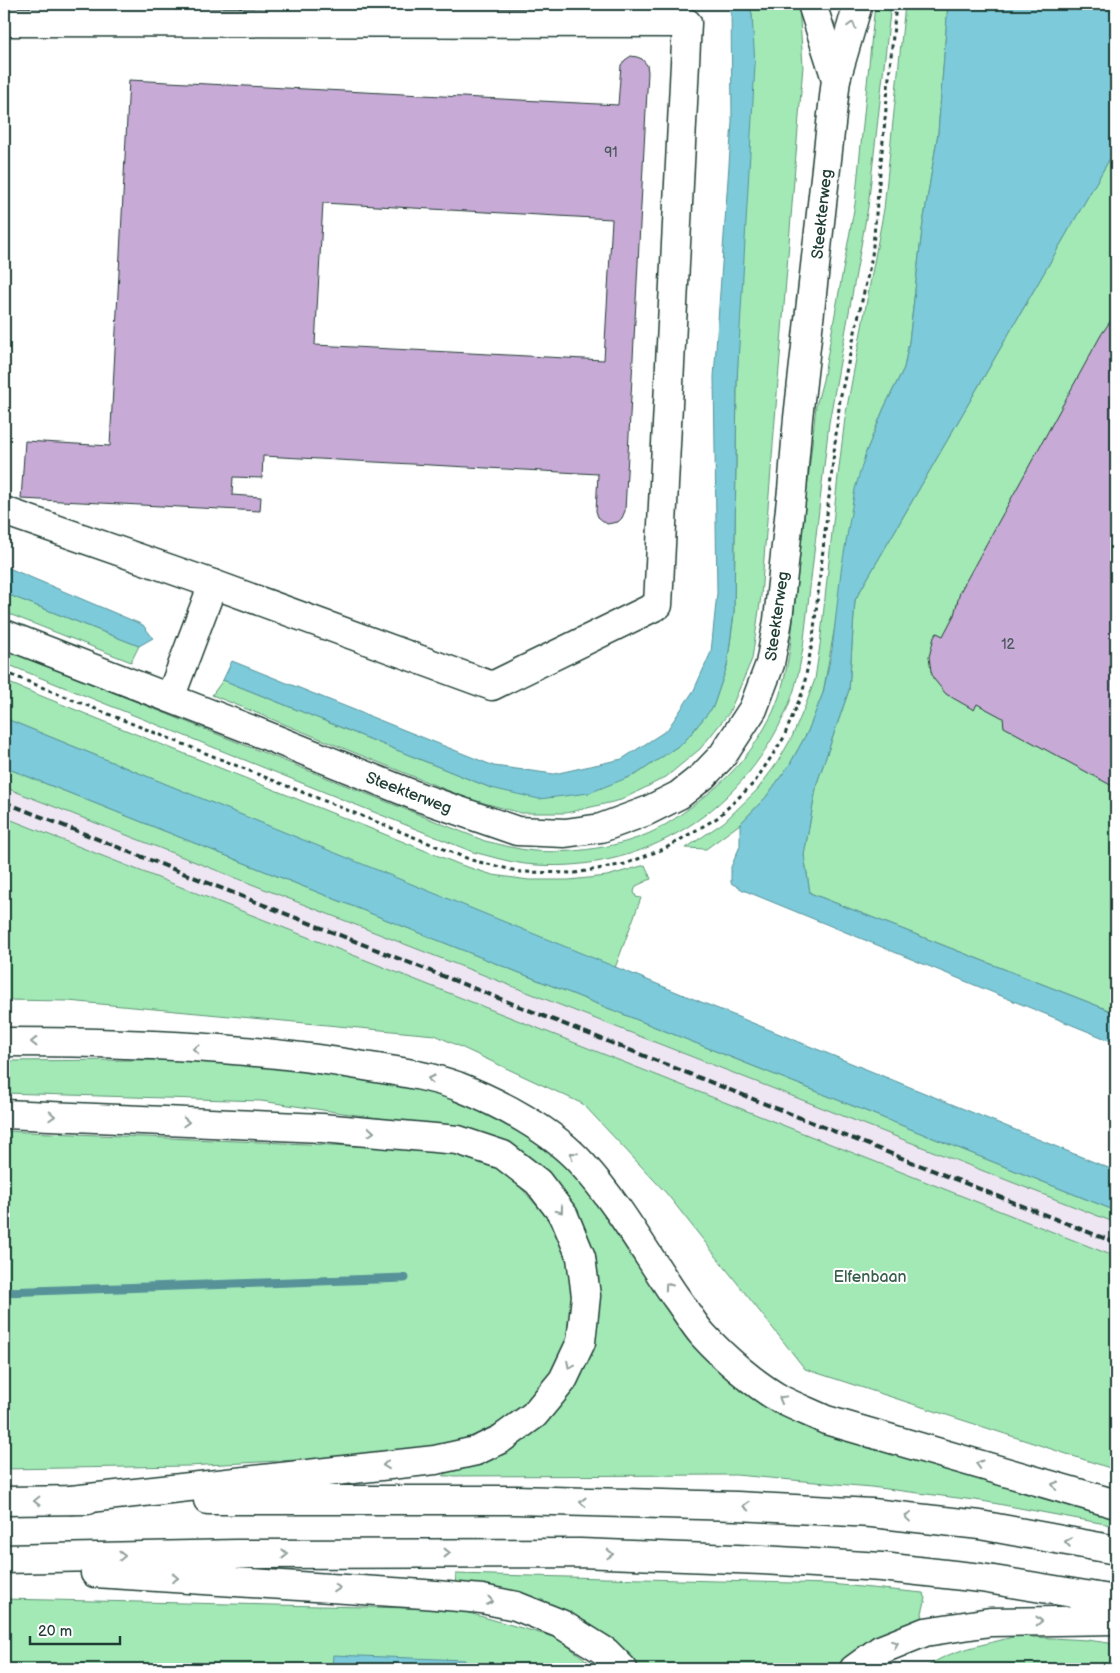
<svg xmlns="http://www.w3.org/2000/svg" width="1120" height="1673" font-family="'Balsamiq Sans',sans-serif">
<rect width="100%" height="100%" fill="#fff"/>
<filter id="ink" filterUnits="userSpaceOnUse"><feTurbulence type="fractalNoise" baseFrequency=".02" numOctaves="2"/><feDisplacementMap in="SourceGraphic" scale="10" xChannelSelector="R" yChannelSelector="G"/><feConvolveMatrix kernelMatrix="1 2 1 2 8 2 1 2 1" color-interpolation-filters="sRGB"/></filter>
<g filter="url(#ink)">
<!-- built -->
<path fill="#eee6f3" d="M4 787 1116 1223V1257L4 817Z"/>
<!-- green -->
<g fill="#a2e9b6" stroke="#609375">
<path d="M749 4H799L803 66 761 596 752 659 729 713 700 749 666 777 621 800 566 813H521L469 799 212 695 223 680 491 788 637 774 684 742 713 707 727 666 734 614 737 381 752 14Z"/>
<path d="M875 4H891L868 207 829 423 803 648C800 665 797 683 791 699 749 809 643 877 525 864 508 862 490 856 473 852L4 663V649L485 841C499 844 512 848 526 850 561 855 612 849 645 835 658 830 672 821 684 812 724 784 751 757 773 712 791 672 792 625 797 582 803 523 810 464 816 406L823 380 855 204Z"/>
<path d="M905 4H948L938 133 922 230 909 342 904 368 884 408 866 452 823 693 808 731 790 764 766 797 740 824 706 849 686 848 724 822 757 790 777 763 792 737 806 704 815 679 820 645 838 476 845 418 884 209Z"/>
<path d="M1116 148V1013L810 893 804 855 817 783 849 690 855 600Z"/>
<path d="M4 593 139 646 131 662 4 612Z"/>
<path d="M4 681 461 865 493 875 529 880H569L607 876 645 865 651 879 636 886 634 892 636 897 641 898 615 968 4 718Z"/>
<path d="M4 767 1116 1211V1223L4 787Z"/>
<path d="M4 817 1116 1257V1470L805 1369 667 1194 583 1104 435 1035 68 1001 4 1000Z"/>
<path d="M253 1059 403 1084 453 1098 517 1125 567 1165 726 1371 1116 1516V1526L982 1501 871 1487 736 1475 443 1476 451 1469 495 1456 526 1439 545 1422 593 1320 544 1171 398 1121 261 1101 4 1093V1061Z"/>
<path d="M4 1131 446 1150 496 1165 524 1191 556 1228 575 1284 570 1332 557 1370 514 1415 442 1452 188 1466 4 1469Z"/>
<path d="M456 1574 830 1584 923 1593 926 1598 922 1613 924 1622 864 1647 832 1669H637L631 1661 455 1586Z"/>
<path d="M4 1599 455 1609 557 1638 598 1669H4Z"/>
<path d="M1016 1636 1087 1640 1116 1644V1669H924C949 1649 986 1645 1016 1636Z"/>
</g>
<!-- water -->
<g fill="#7dcada" stroke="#579298">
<path d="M731 4H749L752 14 755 65 737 381 734 613 727 666 713 707 684 742 637 774 589 793 539 799 491 788 223 680 232 661 494 766 554 774 622 759 667 730 694 690 711 652 717 593 714 377 732 122Z"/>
<path d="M948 4H1116V148L855 600 849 690 817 783 804 855 810 893 1116 1013V1043L743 890 731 883V867L740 846V824L766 797 790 764 808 731 823 693 832 650 841 571 855 489 866 452 884 408 904 368 909 342 922 230 938 133Z"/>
<path d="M4 566 143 625 153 638 139 646 4 593Z"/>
<path d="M4 718 1116 1171V1211L4 767Z"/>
<path d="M333 1655 465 1660 464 1669H332Z"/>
</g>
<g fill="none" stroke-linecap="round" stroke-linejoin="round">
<!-- stream -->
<path stroke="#579298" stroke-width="9" d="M4 1292 405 1278"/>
</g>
<!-- building -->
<g fill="#c8aad6" stroke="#1f3d34" fill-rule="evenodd">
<path d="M631 56 637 57 642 59 647 65 648 72 625 511 622 518 618 522 607 524 598 517 596 511 598 474 263 456 262 478 233 477 232 495 261 497 260 511 21 499 25 441 110 446 129 80 618 105 621 65 625 60ZM323 203 612 219 604 360 315 345Z"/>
<path d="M1116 313V788L1004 727 1003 718 977 704 974 710 946 694 933 678 931 671 929 657 934 637 937 633 943 636 954 615 960 592 1101 335Z"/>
</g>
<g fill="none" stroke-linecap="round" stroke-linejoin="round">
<defs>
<g id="minor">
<path d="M4 22 687 23 658 605 492 686 213 584 4 511"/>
<path d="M170 698 213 584"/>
</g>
<g id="major">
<path d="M812 4 836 79"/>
<path d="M4 634 265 735 419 797 517 831 565 833 601 828 647 811 679 795 703 776 723 755 753 709 770 664 778 620 792 490 798 418 836 79 858 4"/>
</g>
<g id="highway">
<path d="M4 1042C119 1042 238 1046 352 1064 387 1070 424 1074 457 1086 500 1103 552 1130 583 1165 619 1205 645 1252 675 1296 685 1309 693 1324 703 1335 724 1358 755 1385 782 1400 796 1407 811 1413 826 1420L1116 1504"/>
<path d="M4 1114 322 1128 458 1140 503 1155 538 1182 564 1216 581 1257 586 1296 581 1342 563 1380 534 1415 501 1439 476 1451 435 1460 71 1500"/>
<path d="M208 1500H515L737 1506 872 1513 980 1525 1116 1550"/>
<path d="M4 1501 88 1500"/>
<path d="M4 1559 237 1554 580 1553 762 1560 882 1567 981 1578 1116 1600"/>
<path d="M95 1573 424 1594 482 1599 516 1606 561 1624 606 1652 623 1669"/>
<path d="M854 1669 880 1650 925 1632 990 1622 1116 1620"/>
</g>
</defs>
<!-- minor casing -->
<use href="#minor" stroke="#1f3d34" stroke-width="31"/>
<!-- major casing -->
<use href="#major" stroke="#1f3d34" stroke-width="31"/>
<!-- highway casing -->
<use href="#highway" stroke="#1f3d34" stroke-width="31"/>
<!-- path -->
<path stroke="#1f3d34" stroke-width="3" stroke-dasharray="4 4" stroke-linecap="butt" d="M4 672 471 860 521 872 575 873 625 864 666 848 717 818 754 783 783 739 803 691 813 638 840 399 872 256 896 4"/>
<!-- minor -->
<use href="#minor" stroke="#fff" stroke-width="28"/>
<!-- major -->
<use href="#major" stroke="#fff" stroke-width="28"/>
<!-- highway -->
<use href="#highway" stroke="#fff" stroke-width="28"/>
<!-- rail -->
<path stroke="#1f3d34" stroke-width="4" stroke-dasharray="8 4" stroke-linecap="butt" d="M4 802 1116 1243"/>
</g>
<!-- one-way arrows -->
<defs><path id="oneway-chevron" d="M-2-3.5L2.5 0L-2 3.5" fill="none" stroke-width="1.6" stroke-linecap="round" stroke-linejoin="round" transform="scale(1.25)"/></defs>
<g stroke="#8f9e9a">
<use href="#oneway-chevron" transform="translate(852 25) rotate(-74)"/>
<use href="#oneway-chevron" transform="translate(34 1042) rotate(-180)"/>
<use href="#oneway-chevron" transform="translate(196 1049) rotate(-176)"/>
<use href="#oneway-chevron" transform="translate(431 1079) rotate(-166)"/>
<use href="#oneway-chevron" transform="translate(52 1116) rotate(3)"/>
<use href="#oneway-chevron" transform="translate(186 1122) rotate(3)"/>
<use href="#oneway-chevron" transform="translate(371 1132) rotate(5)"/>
<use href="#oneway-chevron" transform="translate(573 1155) rotate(-139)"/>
<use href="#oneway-chevron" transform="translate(560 1210) rotate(53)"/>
<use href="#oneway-chevron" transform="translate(668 1286) rotate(-125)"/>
<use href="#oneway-chevron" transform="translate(570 1365) rotate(116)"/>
<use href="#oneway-chevron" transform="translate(782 1399) rotate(-151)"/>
<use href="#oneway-chevron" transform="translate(979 1464) rotate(-164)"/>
<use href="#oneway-chevron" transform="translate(386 1465) rotate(174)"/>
<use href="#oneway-chevron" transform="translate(1055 1485) rotate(-164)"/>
<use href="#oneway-chevron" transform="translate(37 1501) rotate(179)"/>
<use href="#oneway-chevron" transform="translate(583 1502) rotate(-179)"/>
<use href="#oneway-chevron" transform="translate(746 1506) rotate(-177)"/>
<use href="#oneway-chevron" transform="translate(908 1517) rotate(-173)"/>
<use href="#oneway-chevron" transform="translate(1068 1542) rotate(-170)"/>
<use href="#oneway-chevron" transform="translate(447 1553)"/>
<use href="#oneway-chevron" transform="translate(285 1554)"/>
<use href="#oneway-chevron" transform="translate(610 1554) rotate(2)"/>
<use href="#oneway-chevron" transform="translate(122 1556) rotate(-1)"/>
<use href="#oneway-chevron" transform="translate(175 1578) rotate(4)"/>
<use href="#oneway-chevron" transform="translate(337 1588) rotate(4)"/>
<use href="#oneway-chevron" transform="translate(490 1601) rotate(11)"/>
<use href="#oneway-chevron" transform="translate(1039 1621) rotate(-1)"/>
<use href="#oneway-chevron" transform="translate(895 1644) rotate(-22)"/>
</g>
</g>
<g text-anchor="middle" stroke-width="4" stroke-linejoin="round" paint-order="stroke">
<!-- number labels -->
<g font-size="14" fill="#49585c">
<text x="611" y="157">91</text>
<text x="1008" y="649">12</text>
</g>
<!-- street labels -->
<g font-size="16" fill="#1f3d34" stroke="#fff">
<text transform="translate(821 214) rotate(-84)" y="6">Steekterweg</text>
<text transform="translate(776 616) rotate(-82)" y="6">Steekterweg</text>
<text transform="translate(409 792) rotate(21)" y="6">Steekterweg</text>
</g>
<!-- park labels -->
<g font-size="16" fill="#395f4e" stroke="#fff">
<text x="870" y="1282">Elfenbaan</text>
</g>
</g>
<!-- margin -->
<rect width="1120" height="1673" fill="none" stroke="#fff" stroke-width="20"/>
<rect x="10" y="10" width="1100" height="1653" fill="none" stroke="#1f3d34" stroke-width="2" filter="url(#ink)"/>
<!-- scale -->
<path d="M30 1636v8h90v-8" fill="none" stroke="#1f3d34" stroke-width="2.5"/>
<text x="38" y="1636" font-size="15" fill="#1f3d34" stroke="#ffffff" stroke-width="4" paint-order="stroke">20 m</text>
</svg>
